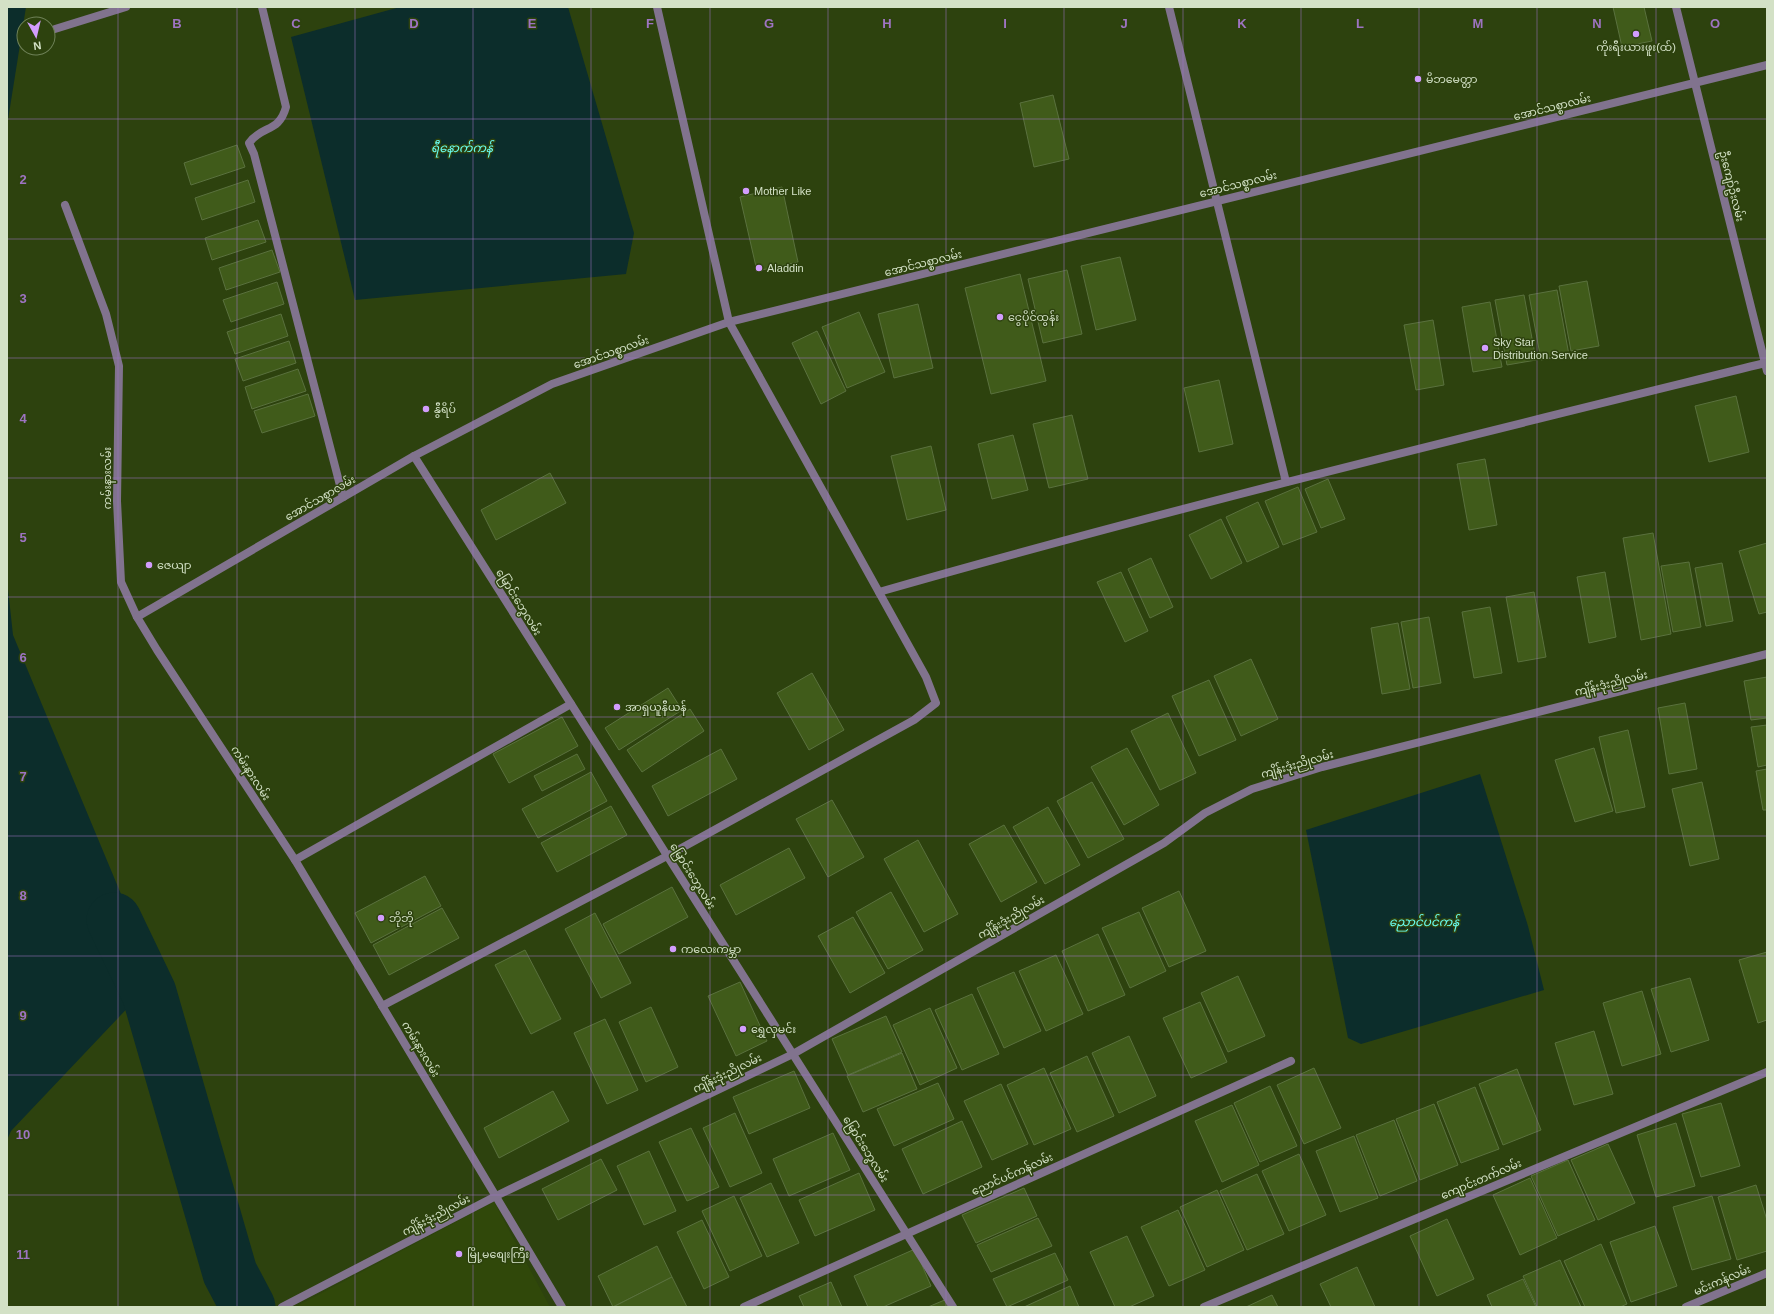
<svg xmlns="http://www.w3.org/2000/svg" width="1774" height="1314" font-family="Helvetica,'Noto Sans Myanmar',sans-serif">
<rect width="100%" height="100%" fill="#2d420e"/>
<!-- built -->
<path fill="#30480a" d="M494 1202 550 1307H295Z"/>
<!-- water -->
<g fill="#0c2d2b">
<path d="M7 7H26L7 126Z"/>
<path d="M400 7H568L634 233 626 274 355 300 291 37Z"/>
<path d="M7 580 13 635 156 978 11 1131 7 1140Z"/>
<path d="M1480 774 1528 926 1544 990 1361 1044 1348 1038 1306 830Z"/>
</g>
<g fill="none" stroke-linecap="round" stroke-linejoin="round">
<!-- river -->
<path stroke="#0c2d2b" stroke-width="55" d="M114 920 149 993 230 1273 248 1307"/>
</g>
<!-- building -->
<g fill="#405b1a" stroke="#5a713e">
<path d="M1613 7H1644L1652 41 1622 47Z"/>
<path d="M1053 95 1069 159 1034 167 1020 103Z"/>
<path d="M237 145 245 167 191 185 184 163Z"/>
<path d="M248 180 255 202 202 220 195 198Z"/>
<path d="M782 187 798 262 757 271 740 197Z"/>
<path d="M258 220 266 242 212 260 205 238Z"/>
<path d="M272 250 280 272 226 290 219 268Z"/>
<path d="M1120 257 1136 320 1096 330 1081 266Z"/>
<path d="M1067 270 1082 334 1043 343 1028 279Z"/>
<path d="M1020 274 1046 381 991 394 965 288Z"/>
<path d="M1587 281 1599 346 1571 351 1559 286Z"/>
<path d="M277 282 284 304 231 322 223 300Z"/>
<path d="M1557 290 1569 355 1541 360 1529 295Z"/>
<path d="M1524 295 1536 360 1507 365 1495 300Z"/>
<path d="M1490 302 1502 367 1473 372 1462 307Z"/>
<path d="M918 304 933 368 894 378 878 314Z"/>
<path d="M859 312 885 372 847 388 822 327Z"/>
<path d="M281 314 288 336 235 354 227 332Z"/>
<path d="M1433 320 1444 385 1416 390 1404 325Z"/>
<path d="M817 331 846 391 821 404 792 343Z"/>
<path d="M289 341 296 363 243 381 235 359Z"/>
<path d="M298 369 306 391 252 409 245 387Z"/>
<path d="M1219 380 1233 444 1199 452 1184 388Z"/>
<path d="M308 394 315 416 262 433 254 411Z"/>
<path d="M1736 396 1749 452 1709 462 1695 406Z"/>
<path d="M1072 415 1088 479 1049 488 1033 424Z"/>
<path d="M1013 435 1028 490 992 499 978 444Z"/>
<path d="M931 446 946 510 907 520 891 456Z"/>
<path d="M1485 459 1497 525 1469 530 1457 464Z"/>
<path d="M550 473 566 503 496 540 481 510Z"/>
<path d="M1328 479 1345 519 1321 528 1305 489Z"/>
<path d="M1298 487 1317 532 1283 545 1265 501Z"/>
<path d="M1258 502 1279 547 1247 562 1226 517Z"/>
<path d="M1221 519 1242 563 1211 579 1189 535Z"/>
<path d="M1653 533 1671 634 1641 640 1623 538Z"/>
<path d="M1767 543V612L1759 614 1739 551Z"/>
<path d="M1151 558 1173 607 1150 618 1128 569Z"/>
<path d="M1689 562 1701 627 1673 632 1661 566Z"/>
<path d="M1722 563 1733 621 1706 626 1695 568Z"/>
<path d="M1121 572 1148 631 1125 642 1097 582Z"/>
<path d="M1605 572 1616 637 1589 643 1577 577Z"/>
<path d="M1534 592 1546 657 1518 662 1506 597Z"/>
<path d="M1490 607 1502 673 1474 678 1462 612Z"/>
<path d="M1429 617 1441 683 1413 688 1401 622Z"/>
<path d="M1398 623 1410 689 1382 694 1371 628Z"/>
<path d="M1251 659 1278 719 1241 736 1214 676Z"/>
<path d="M812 673 844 730 809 750 777 693Z"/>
<path d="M1767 677V718L1751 720 1744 681Z"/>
<path d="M1209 680 1236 740 1199 756 1172 696Z"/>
<path d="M668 688 682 710 619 750 605 728Z"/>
<path d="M1685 703 1697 769 1669 774 1658 708Z"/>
<path d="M690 709 704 731 642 772 627 750Z"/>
<path d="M1168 713 1196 773 1160 790 1131 731Z"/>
<path d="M562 717 578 746 509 783 493 754Z"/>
<path d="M1767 725V765L1758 767 1751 727Z"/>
<path d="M1628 730 1645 807 1616 813 1599 737Z"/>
<path d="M1127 748 1159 805 1124 825 1091 767Z"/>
<path d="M1594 748 1613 811 1575 822 1555 760Z"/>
<path d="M721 749 737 779 668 816 652 786Z"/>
<path d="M577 754 585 769 542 791 534 776Z"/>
<path d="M1767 769V810H1763L1756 771Z"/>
<path d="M591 772 607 801 538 838 522 809Z"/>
<path d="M1092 782 1124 839 1088 858 1057 801Z"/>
<path d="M1702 782 1719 859 1690 866 1672 789Z"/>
<path d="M832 800 864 857 828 877 796 819Z"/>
<path d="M611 806 627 835 557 872 541 843Z"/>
<path d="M1048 807 1080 865 1045 884 1013 827Z"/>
<path d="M1004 825 1037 882 1001 902 969 844Z"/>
<path d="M918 840 958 914 924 932 884 859Z"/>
<path d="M789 848 805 878 736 915 720 885Z"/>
<path d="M425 876 441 906 371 943 355 913Z"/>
<path d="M672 887 688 917 619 954 603 924Z"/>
<path d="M1179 891 1206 951 1169 967 1142 908Z"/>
<path d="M891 892 923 950 888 969 856 912Z"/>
<path d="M442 908 459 938 389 975 373 945Z"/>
<path d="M1139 912 1166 971 1130 988 1102 928Z"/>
<path d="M595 913 631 983 601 998 565 929Z"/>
<path d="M853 917 885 973 850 993 818 936Z"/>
<path d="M1098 934 1125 995 1088 1011 1062 951Z"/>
<path d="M525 950 561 1019 531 1034 495 965Z"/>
<path d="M1767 952V1020L1758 1023 1739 960Z"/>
<path d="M1056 955 1083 1014 1046 1031 1019 971Z"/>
<path d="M1014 972 1041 1031 1004 1048 977 988Z"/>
<path d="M1238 976 1265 1036 1228 1052 1201 993Z"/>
<path d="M1690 978 1709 1040 1671 1052 1651 989Z"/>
<path d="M740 982 767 1041 736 1056 708 996Z"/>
<path d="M1642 991 1661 1054 1622 1066 1603 1003Z"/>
<path d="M972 994 999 1054 962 1070 935 1010Z"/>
<path d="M1200 1002 1227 1062 1191 1078 1163 1018Z"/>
<path d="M651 1007 678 1067 646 1082 619 1022Z"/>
<path d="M930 1008 957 1068 920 1085 893 1025Z"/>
<path d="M886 1016 902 1052 848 1075 832 1039Z"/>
<path d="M605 1019 638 1090 607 1104 574 1033Z"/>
<path d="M1594 1031 1613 1094 1574 1105 1555 1043Z"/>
<path d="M1129 1036 1156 1096 1119 1113 1092 1053Z"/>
<path d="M902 1053 917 1089 863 1112 847 1076Z"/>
<path d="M1087 1056 1114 1116 1077 1132 1050 1073Z"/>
<path d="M1044 1068 1071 1129 1034 1145 1007 1085Z"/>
<path d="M1314 1068 1341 1128 1304 1144 1277 1085Z"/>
<path d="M1517 1069 1541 1130 1503 1145 1479 1084Z"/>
<path d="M794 1071 810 1108 749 1134 733 1097Z"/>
<path d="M938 1083 954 1119 894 1146 877 1109Z"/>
<path d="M1001 1084 1028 1144 992 1160 964 1101Z"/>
<path d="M1270 1086 1297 1146 1260 1162 1234 1103Z"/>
<path d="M1475 1087 1499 1149 1461 1163 1437 1102Z"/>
<path d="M553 1091 569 1121 499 1158 484 1128Z"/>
<path d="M1721 1103 1740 1166 1701 1177 1682 1114Z"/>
<path d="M1434 1104 1458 1165 1420 1180 1396 1119Z"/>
<path d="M1232 1105 1259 1165 1222 1182 1195 1121Z"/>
<path d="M735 1113 762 1173 730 1187 703 1128Z"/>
<path d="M1394 1120 1417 1181 1380 1196 1356 1135Z"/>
<path d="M962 1121 982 1167 923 1194 902 1149Z"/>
<path d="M1676 1123 1695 1186 1656 1197 1637 1135Z"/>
<path d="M691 1128 719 1187 687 1201 659 1142Z"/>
<path d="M833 1133 850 1170 789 1196 773 1159Z"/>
<path d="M1354 1136 1378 1198 1340 1212 1316 1151Z"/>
<path d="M1608 1144 1635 1203 1598 1220 1571 1160Z"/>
<path d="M649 1151 676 1211 644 1225 617 1166Z"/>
<path d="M1299 1154 1326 1215 1289 1231 1262 1171Z"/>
<path d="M601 1159 617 1190 558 1220 542 1189Z"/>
<path d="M1568 1160 1595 1220 1558 1236 1531 1176Z"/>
<path d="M859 1173 875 1210 815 1236 799 1200Z"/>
<path d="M1257 1174 1284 1234 1247 1250 1220 1191Z"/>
<path d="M1530 1178 1557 1238 1520 1255 1493 1195Z"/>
<path d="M771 1183 799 1243 767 1257 740 1198Z"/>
<path d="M1756 1185 1767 1220V1251L1737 1260 1718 1197Z"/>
<path d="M1024 1188 1037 1216 976 1243 962 1215Z"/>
<path d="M1217 1190 1244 1250 1207 1267 1180 1207Z"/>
<path d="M734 1196 762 1256 730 1271 702 1211Z"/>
<path d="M1712 1196 1731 1259 1692 1270 1673 1207Z"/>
<path d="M1178 1210 1205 1270 1169 1286 1141 1227Z"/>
<path d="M1038 1218 1052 1246 991 1272 977 1245Z"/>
<path d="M1447 1219 1474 1279 1437 1296 1410 1236Z"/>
<path d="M702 1220 729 1277 704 1289 677 1232Z"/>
<path d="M1655 1226 1677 1286 1631 1302 1610 1242Z"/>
<path d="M1127 1236 1154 1296 1129 1307H1115L1090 1252Z"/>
<path d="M1601 1244 1627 1304 1620 1307H1585L1564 1261Z"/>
<path d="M657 1246 672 1277 613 1307 598 1276Z"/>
<path d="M915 1249 931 1286 883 1307H868L854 1276Z"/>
<path d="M1055 1253 1068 1280 1007 1307 993 1279Z"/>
<path d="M1560 1260 1581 1307H1537L1523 1276Z"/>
<path d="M1357 1267 1375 1307H1331L1320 1284Z"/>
<path d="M672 1277 687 1307H613Z"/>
<path d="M1523 1279 1536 1307H1492L1487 1295Z"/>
<path d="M831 1282 842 1307H804L799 1296Z"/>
<path d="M1070 1286 1079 1307H1024Z"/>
<path d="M1272 1295 1278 1307H1246Z"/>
<path d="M947 1299 951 1307H928Z"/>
</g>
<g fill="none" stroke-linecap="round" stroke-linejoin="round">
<!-- street -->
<g stroke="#81738e" stroke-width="8">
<path d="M262 7 286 107C279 133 262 125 249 143L254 154 343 497"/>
<path d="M1169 7 1286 482"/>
<path d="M1676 7 1767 371"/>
<path d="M55 29 126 7"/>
<path d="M65 205 106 314 119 366 117 501 121 582 137 617 157 650 295 860 562 1307"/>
<path d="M414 456 953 1307"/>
<path d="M879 592C1172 508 1469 436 1765 363"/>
<path d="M137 617 414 456 552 384 729 322 1767 65"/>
<path d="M295 860 571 704"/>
<path d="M382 1006 667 856 914 720 936 703 926 677 729 322 657 7"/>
<path d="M282 1307 496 1196 793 1054 1164 843 1205 813 1252 789 1322 767 1767 654"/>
<path d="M744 1307 1291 1061"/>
<path d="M1204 1307 1767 1072"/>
<path d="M1686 1307 1767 1273"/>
</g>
</g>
<!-- grid -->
<path fill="none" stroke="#9e74c2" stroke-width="1" stroke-opacity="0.55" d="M118 7V1307M237 7V1307M355 7V1307M473 7V1307M591 7V1307M710 7V1307M828 7V1307M946 7V1307M1064 7V1307M1183 7V1307M1301 7V1307M1419 7V1307M1537 7V1307M1656 7V1307M7 119H1767M7 239H1767M7 358H1767M7 478H1767M7 597H1767M7 717H1767M7 836H1767M7 956H1767M7 1075H1767M7 1195H1767"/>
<!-- markers -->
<g fill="#d29dfd" stroke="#2d420e" stroke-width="1.5">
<circle cx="1636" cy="34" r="4"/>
<circle cx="1418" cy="79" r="4"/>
<circle cx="746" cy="191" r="4"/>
<circle cx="759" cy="268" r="4"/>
<circle cx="1000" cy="317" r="4"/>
<circle cx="1485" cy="348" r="4"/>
<circle cx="426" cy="409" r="4"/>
<circle cx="149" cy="565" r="4"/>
<circle cx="617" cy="707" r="4"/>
<circle cx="381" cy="918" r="4"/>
<circle cx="673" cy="949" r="4"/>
<circle cx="743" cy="1029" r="4"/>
<circle cx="459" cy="1254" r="4"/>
</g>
<g text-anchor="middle" stroke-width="3" stroke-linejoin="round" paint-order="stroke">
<!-- poi labels -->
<g font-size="11" fill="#d3e1c6" stroke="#2d420e" text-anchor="start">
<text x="1636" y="51" text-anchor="middle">ကိုးရီးယားဖူး(ထ်)</text>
<text x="1426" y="83">မိဘမေတ္တာ</text>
<text x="754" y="195">Mother Like</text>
<text x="767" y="272">Aladdin</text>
<text x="1008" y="321">ငွေပိုင်ထွန်း</text>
<text x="1493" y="346">Sky Star<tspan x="1493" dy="13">Distribution Service</tspan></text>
<text x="434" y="413">နွီရိပ်</text>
<text x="157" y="569">ဇေယျာ</text>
<text x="625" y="711">အာရှယူနီယန်</text>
<text x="389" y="922">ဘိုဘို</text>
<text x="681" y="953">ကလေးကမ္ဘာ</text>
<text x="751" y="1033">ရွှေလှမင်း</text>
<text x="467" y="1258">မြို့မစျေးကြီး</text>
</g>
<!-- street labels -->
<g font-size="11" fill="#d3e1c6" stroke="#2d420e">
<text transform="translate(1552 107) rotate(-14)" y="4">အောင်သစ္စာလမ်း</text>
<text transform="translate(1238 184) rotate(-14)" y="4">အောင်သစ္စာလမ်း</text>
<text transform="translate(1732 186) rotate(76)" y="4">ဦးကျော်ဦးလမ်း</text>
<text transform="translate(923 263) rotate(-14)" y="4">အောင်သစ္စာလမ်း</text>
<text transform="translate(611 352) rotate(-19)" y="4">အောင်သစ္စာလမ်း</text>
<text transform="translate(107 478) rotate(-90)" y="4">ကမ်းနားလမ်း</text>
<text transform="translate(320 498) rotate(-30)" y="4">အောင်သစ္စာလမ်း</text>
<text transform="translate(519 602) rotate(58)" y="4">မြောင်းဘွေလမ်း</text>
<text transform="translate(1611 683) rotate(-14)" y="4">ကျိန်းဒုံးညိုလမ်း</text>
<text transform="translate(1297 764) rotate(-16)" y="4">ကျိန်းဒုံးညိုလမ်း</text>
<text transform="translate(251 773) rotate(57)" y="4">ကမ်းနားလမ်း</text>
<text transform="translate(693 876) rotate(58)" y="4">မြောင်းဘွေလမ်း</text>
<text transform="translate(1011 917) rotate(-30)" y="4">ကျိန်းဒုံးညိုလမ်း</text>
<text transform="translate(421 1049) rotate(59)" y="4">ကမ်းနားလမ်း</text>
<text transform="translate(727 1073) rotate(-26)" y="4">ကျိန်းဒုံးညိုလမ်း</text>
<text transform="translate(866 1149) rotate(58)" y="4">မြောင်းဘွေလမ်း</text>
<text transform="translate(1012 1174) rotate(-24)" y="4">ညောင်ပင်ကန်လမ်း</text>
<text transform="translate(1481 1179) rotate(-23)" y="4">ကျောင်းတက်လမ်း</text>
<text transform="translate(436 1215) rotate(-28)" y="4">ကျိန်းဒုံးညိုလမ်း</text>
<text transform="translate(1722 1280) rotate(-23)" y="4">မင်းကန်လမ်း</text>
</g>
<!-- water labels -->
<g font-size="12" font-style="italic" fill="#69fdf3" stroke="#2d420e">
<text x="462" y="152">ရီနောက်ကန်</text>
<text x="1424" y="926">ညောင်ပင်ကန်</text>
</g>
</g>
<g font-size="13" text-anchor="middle" font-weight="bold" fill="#9e74c2" stroke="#2d420e" stroke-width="3" stroke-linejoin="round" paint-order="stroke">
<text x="177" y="28">B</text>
<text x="296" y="28">C</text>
<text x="414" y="28">D</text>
<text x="532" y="28">E</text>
<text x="650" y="28">F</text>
<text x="769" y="28">G</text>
<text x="887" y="28">H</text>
<text x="1005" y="28">I</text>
<text x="1124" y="28">J</text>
<text x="1242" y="28">K</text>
<text x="1360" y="28">L</text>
<text x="1478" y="28">M</text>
<text x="1597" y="28">N</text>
<text x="1715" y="28">O</text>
<text x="23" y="184">2</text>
<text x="23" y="303">3</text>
<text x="23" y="423">4</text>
<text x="23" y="542">5</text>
<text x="23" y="662">6</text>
<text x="23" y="781">7</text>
<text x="23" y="900">8</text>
<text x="23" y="1020">9</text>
<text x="23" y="1139">10</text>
<text x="23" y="1259">11</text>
</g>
<!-- border -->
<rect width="1774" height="1314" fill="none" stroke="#d3e1c6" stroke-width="16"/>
<!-- north arrow -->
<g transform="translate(36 36) rotate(172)"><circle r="19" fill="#2d420e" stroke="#6f8258"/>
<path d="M0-3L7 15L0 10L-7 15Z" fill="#d29dfd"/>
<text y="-6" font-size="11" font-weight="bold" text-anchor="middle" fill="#d3e1c6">N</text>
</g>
</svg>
